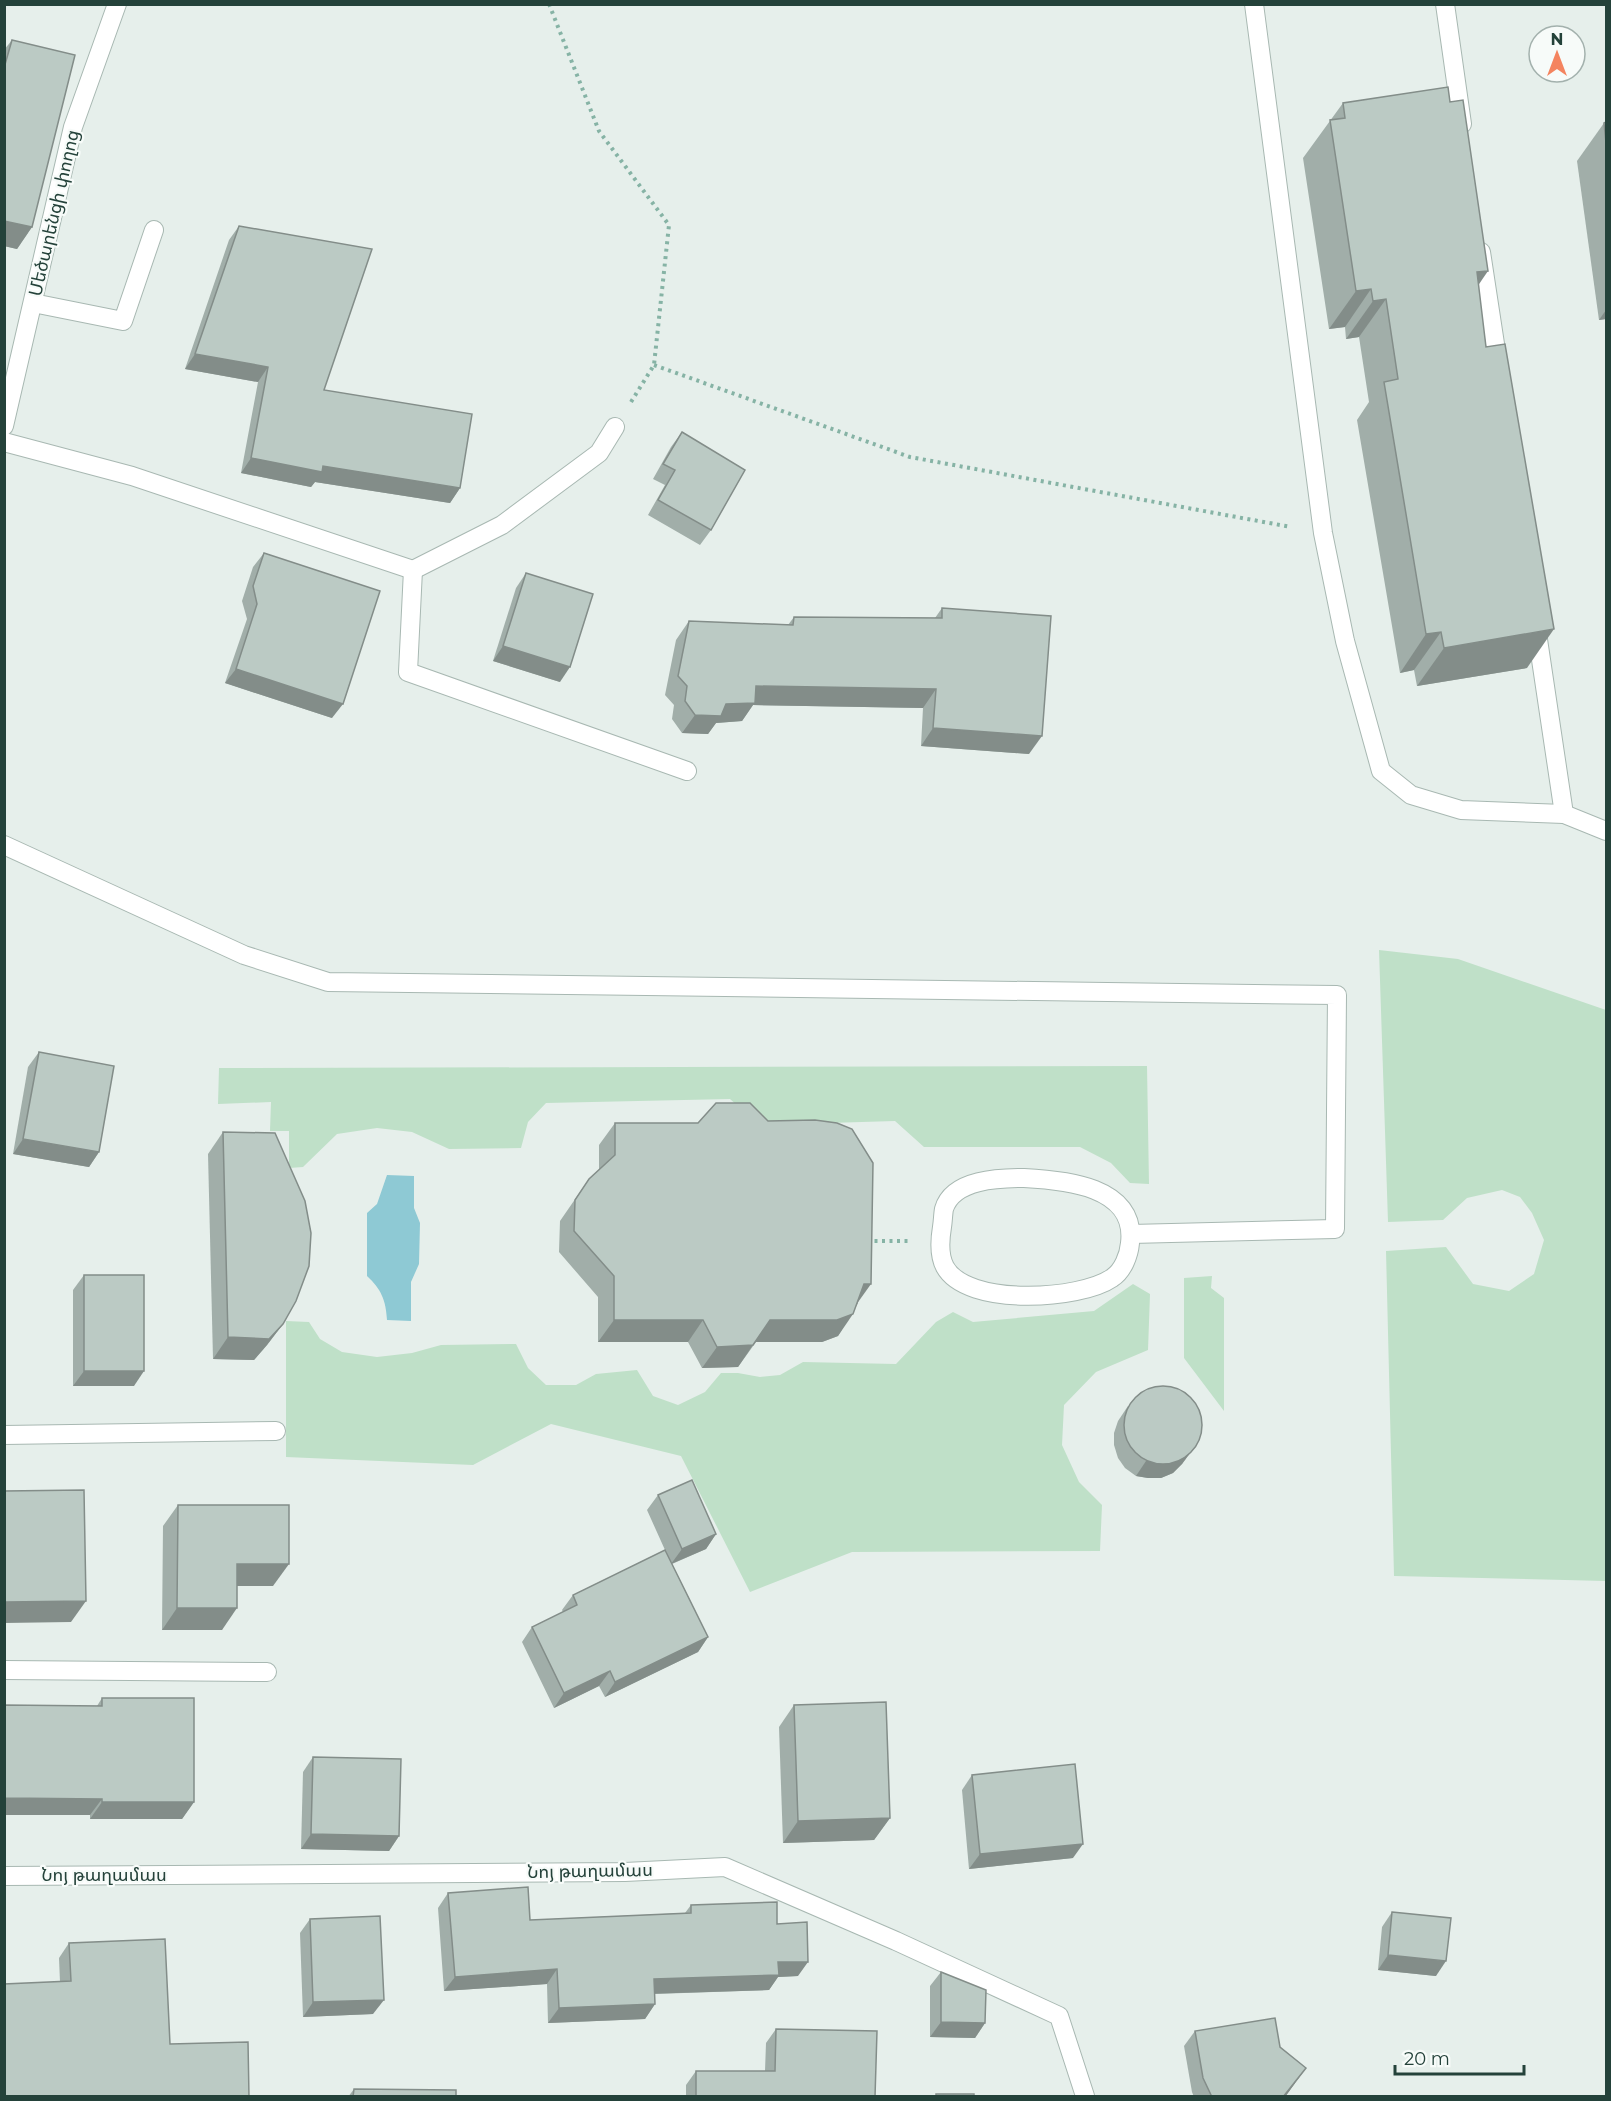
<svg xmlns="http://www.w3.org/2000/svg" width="1611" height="2101" font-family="Montserrat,'Noto Sans Armenian',sans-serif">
<rect width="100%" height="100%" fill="#e6efeb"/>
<!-- green -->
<g fill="#bfe0c8">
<path d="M1379 950 1458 959 1606 1010V1581L1394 1576 1386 1251 1446 1247 1473 1284 1509 1291 1534 1274 1544 1240 1532 1213 1520 1197 1502 1190 1467 1198 1443 1220 1388 1222Z"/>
<path d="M1147 1066 1149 1184 1130 1183 1111 1163 1080 1147H924L895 1121 759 1125 730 1099 546 1103 528 1122 521 1148 449 1149 412 1132 377 1128 337 1134 303 1167 289 1168V1131H270L271 1102 218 1104 219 1068Z"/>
<path d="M1212 1276 1211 1288 1224 1298V1411L1184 1358V1278Z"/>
<path d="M1133 1284 1150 1294 1148 1350 1096 1372 1064 1405 1062 1445 1079 1482 1102 1505 1100 1551 852 1552 750 1592 681 1456 551 1424 473 1465 286 1457V1321L309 1322 320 1339 342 1352 377 1357 412 1353 441 1345 516 1344 528 1368 546 1385H576L596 1374 637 1370 653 1396 678 1405 705 1392 721 1373H738L760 1377 780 1375 803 1362 896 1364 936 1322 953 1312 973 1322 1094 1311Z"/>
</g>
<!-- water -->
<path fill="#8ec9d4" d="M387 1175 414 1176V1208L420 1223 419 1264 411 1282V1321L387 1320C386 1300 381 1289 367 1276V1213L377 1204Z"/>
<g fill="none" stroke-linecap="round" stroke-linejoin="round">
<defs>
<g id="minor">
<path d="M1254 4 1323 533 1345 641 1381 771 1411 795 1461 810 1564 814 1606 831"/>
<path d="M1445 4 1462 124"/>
<path d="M1481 252 1499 370"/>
<path d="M33 303 123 321 154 230"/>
<path d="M4 426 73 127 117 4"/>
<path d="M4 442 132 476 413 570 502 525 599 453 615 427"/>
<path d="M413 570 408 672 687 771"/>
<path d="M1536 626 1564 814"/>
<path d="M4 845 244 955 328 982 1337 995 1335 1229 1131 1234"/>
<path d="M1024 1178C1064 1180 1137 1186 1130 1243 1129 1255 1123 1271 1112 1278 1080 1300 967 1307 945 1267 939 1256 940 1239 942 1227 943 1221 943 1214 944 1209 953 1179 1000 1178 1024 1178Z"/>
<path d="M4 1435 276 1431"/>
<path d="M4 1670 267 1672"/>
<path d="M4 1876 625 1872 725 1867 896 1941 1059 2016 1085 2096"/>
</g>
</defs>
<!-- minor casing -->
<use href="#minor" stroke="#a8b8b2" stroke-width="20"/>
<!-- path -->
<g stroke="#86b3a5" stroke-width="4" stroke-dasharray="3 4.5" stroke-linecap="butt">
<path d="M549 4 599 131 669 225 654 365 631 402"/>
<path d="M654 365 910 457 1291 527"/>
<path d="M867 1241H910"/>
</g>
<!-- minor -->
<use href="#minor" stroke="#fff" stroke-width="18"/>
</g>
<!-- wall -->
<g fill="#a1aea9">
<path d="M12 40 32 227 17 249 4 246V50Z"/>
<path d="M1343 103 1478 285 1527 668 1417 686 1414 670 1400 673 1357 420 1369 402 1359 337 1346 339 1345 327 1329 329 1303 158Z"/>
<path d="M1606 122V319L1599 320 1577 161 1604 123Z"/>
<path d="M239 226 324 390 460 488 450 503 315 482 311 487 241 473 258 382 185 369 229 240Z"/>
<path d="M682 432 711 530 700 545 648 515 665 485 653 479 671 447Z"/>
<path d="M264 553 332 718 225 683 247 619 242 601 253 567Z"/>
<path d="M526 573 560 682 493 661 516 588Z"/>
<path d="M942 608 1029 754 921 746 923 708 753 705 742 721 716 723 708 734 682 733 672 719 674 705 665 695 676 640 689 621 788 625 794 617 935 618Z"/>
<path d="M39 1052 99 1152 89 1167 13 1154 28 1067Z"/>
<path d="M615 1123 858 1303 838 1336 822 1342H756L738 1367 702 1368 688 1342H598V1297L559 1252 560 1221 589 1179 599 1170V1145Z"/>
<path d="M223 1132 283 1324 267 1345 254 1360 213 1359 208 1154Z"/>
<path d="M84 1275 134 1386H73V1290Z"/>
<path d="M1128 1406 1193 1449 1182 1464 1173 1473 1161 1478H1148L1136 1476 1125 1468 1118 1458 1114 1445V1433L1118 1421Z"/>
<path d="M658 1495 716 1534 706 1549 672 1564 708 1637 698 1652 605 1697 599 1686 554 1708 522 1642 532 1627 563 1612 562 1610 573 1595 665 1550 647 1510Z"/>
<path d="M178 1505 273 1586H237L222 1630H162L163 1526Z"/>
<path d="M102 1698 194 1802 182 1819H90V1815H4V1705L97 1706Z"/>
<path d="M794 1705 890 1818 874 1840 783 1843 779 1727Z"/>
<path d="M313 1757 399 1836 389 1851 301 1849 303 1772Z"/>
<path d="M972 1775 1073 1858 969 1869 962 1790Z"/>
<path d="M448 1893 530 1920 685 1913 691 1905 777 1924 798 1976 778 1977 769 1990 655 1994V2004L645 2019 548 2023 547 1984 444 1991 438 1908Z"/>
<path d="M1392 1912 1436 1976 1378 1970 1382 1927Z"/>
<path d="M310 1919 373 2014 303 2017 300 1933Z"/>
<path d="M69 1943 170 2044 60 1982 59 1958Z"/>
<path d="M941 1972 985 2023 975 2038 930 2037V1986Z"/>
<path d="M776 2029 875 2097H686V2085L696 2071H765L766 2043Z"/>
<path d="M1195 2031 1280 2047 1295 2083 1285 2097H1194L1192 2092 1184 2046Z"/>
<path d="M354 2089 456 2097H348Z"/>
</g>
<!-- shaded-wall -->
<g fill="#838d89">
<path d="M4 221 32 227 17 249 4 246Z"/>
<path d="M1488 271 1462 309 1477 272Z"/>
<path d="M1371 289 1345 327 1329 329 1356 291Z"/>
<path d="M1386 299 1359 337 1346 339 1373 301Z"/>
<path d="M1606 310V319L1599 320Z"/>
<path d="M195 354 268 367 258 382 185 369Z"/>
<path d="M251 458 323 466 460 488 450 503 315 482 311 487 241 473Z"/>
<path d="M1554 629 1527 668 1417 686 1444 648Z"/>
<path d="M1441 632 1414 670 1400 673 1426 634Z"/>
<path d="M503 646 570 667 560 682 493 661Z"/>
<path d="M236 669 343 704 332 718 225 683Z"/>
<path d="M756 686 936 689 923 708 753 705 742 721 716 723 708 734 682 733 695 715 726 704Z"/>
<path d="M933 728 1042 736 1029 754 921 746Z"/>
<path d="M23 1139 99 1152 89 1167 13 1154Z"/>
<path d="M864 1284H871L856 1305Z"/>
<path d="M853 1314 838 1336 822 1342H755L770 1320Z"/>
<path d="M614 1320H703L688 1342H598Z"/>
<path d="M283 1324 267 1345 254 1360 213 1359 228 1337Z"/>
<path d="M753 1345 738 1367 702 1368 717 1347Z"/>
<path d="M84 1371H144L134 1386H73Z"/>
<path d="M1193 1449 1182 1464 1173 1473 1161 1478H1148L1136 1476 1146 1461Z"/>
<path d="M716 1534 706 1549 671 1564 682 1549Z"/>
<path d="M237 1564H289L273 1586H222Z"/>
<path d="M86 1601 71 1622 4 1623V1602Z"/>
<path d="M177 1608H237L222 1630H162Z"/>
<path d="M708 1637 698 1652 605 1697 615 1682Z"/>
<path d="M610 1671 599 1686 554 1708 564 1693Z"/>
<path d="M4 1798 102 1799 90 1815H4Z"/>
<path d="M102 1802H194L182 1819H90Z"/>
<path d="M890 1818 874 1840 783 1843 798 1821Z"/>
<path d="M311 1834 399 1836 389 1851 301 1849Z"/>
<path d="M1083 1844 1073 1858 969 1869 980 1854Z"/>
<path d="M1388 1955 1446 1961 1436 1976 1378 1970Z"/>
<path d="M778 1962H808L798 1976 778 1977 769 1990 644 1994 654 1979Z"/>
<path d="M557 1969 547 1984 444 1991 455 1977Z"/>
<path d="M384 2000 373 2014 303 2017 313 2002Z"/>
<path d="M655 2004 645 2019 548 2023 559 2008Z"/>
<path d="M941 2022 985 2023 975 2038 930 2037Z"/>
<path d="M1306 2068 1285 2097H1283Z"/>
</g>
<!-- building -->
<g fill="#bbcac4" stroke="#838d89" stroke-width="1.5">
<path d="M12 40 75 55 32 227 4 221V68Z"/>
<path d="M1448 87 1450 102 1463 100 1488 271 1477 272 1486 347 1505 344 1554 629 1444 648 1441 632 1426 634 1384 382 1398 379 1386 299 1373 301 1371 289 1356 291 1330 120 1345 118 1343 103Z"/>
<path d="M1606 122V143L1604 123Z"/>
<path d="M239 226 372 249 324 390 472 414 460 488 323 466 322 472 251 458 268 367 195 354Z"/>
<path d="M682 432 745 470 711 530 658 500 675 470 663 464Z"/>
<path d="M264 553 380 591 343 704 236 669 257 604 253 586Z"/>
<path d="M526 573 593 594 570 667 503 646Z"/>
<path d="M942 608 1051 616 1042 736 933 728 936 689 756 686 755 703 726 704 721 716 695 715 685 701 687 686 678 676 689 621 793 625 794 617 942 618Z"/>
<path d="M39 1052 114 1066 99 1152 23 1139Z"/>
<path d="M716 1103H750L768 1121 815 1120 837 1123 852 1129 873 1163 871 1284H864L853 1314 837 1320H770L753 1345 717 1347 703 1320H614V1276L574 1231 575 1200 589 1179 615 1155V1123H698Z"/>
<path d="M223 1132 275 1133 305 1201 311 1233 309 1266 296 1301 283 1324 269 1339 228 1337Z"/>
<rect x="84" y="1275" width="60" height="96"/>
<circle cx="1163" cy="1425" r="39"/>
<path d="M692 1480 716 1534 682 1549 658 1495Z"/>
<path d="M84 1490 86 1601 4 1602V1491Z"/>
<path d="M178 1505H289V1564H237V1608H177Z"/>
<path d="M665 1550 708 1637 615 1682 610 1671 564 1693 532 1627 577 1605 573 1595Z"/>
<path d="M102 1698H194V1802H102V1799L4 1798V1705L102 1706Z"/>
<path d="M886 1702 890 1818 798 1821 794 1705Z"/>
<path d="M313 1757 401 1759 399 1836 311 1834Z"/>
<path d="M1075 1764 1083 1844 980 1854 972 1775Z"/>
<path d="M528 1887 530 1920 691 1913V1905L777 1902V1924L807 1922 808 1962H778L779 1975 654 1979 655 2004 559 2008 557 1969 455 1977 448 1893Z"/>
<path d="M1392 1912 1451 1918 1446 1961 1388 1955Z"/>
<path d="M380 1916 384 2000 313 2002 310 1919Z"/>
<path d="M165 1939 170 2044 248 2042 249 2097H4V1984L71 1981 69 1943Z"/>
<path d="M941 1972 986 1990 985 2023 941 2022Z"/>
<path d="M1275 2018 1280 2047 1306 2068 1283 2097H1212L1203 2078 1195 2031Z"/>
<path d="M776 2029 877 2031 875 2097H696V2071H775Z"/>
<path d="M354 2089 456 2090V2097H353Z"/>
<rect x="936" y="2094" width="38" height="3"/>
</g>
<g text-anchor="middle" stroke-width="4.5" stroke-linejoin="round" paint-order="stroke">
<!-- street labels -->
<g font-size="18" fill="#24423a" stroke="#f7fbf9">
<text transform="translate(54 213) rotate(-77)" y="6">Մեծարենցի փողոց</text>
<text transform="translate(590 1871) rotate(-1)" y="6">Նոյ թաղամաս</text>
<text x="104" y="1881">Նոյ թաղամաս</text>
</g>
</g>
<!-- border -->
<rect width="1611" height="2101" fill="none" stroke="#24423a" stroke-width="12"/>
<!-- north arrow -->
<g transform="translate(1557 54)"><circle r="28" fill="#f7fbf9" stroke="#a3b1ad" stroke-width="1.5"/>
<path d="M0-4.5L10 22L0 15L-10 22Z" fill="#f4845f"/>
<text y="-9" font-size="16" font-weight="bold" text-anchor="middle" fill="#24423a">N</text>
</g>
<!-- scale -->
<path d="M1395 2065v9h129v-9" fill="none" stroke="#24423a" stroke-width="3"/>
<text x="1404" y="2065" font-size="18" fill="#24423a" stroke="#f7fbf9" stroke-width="4.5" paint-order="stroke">20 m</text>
</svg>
